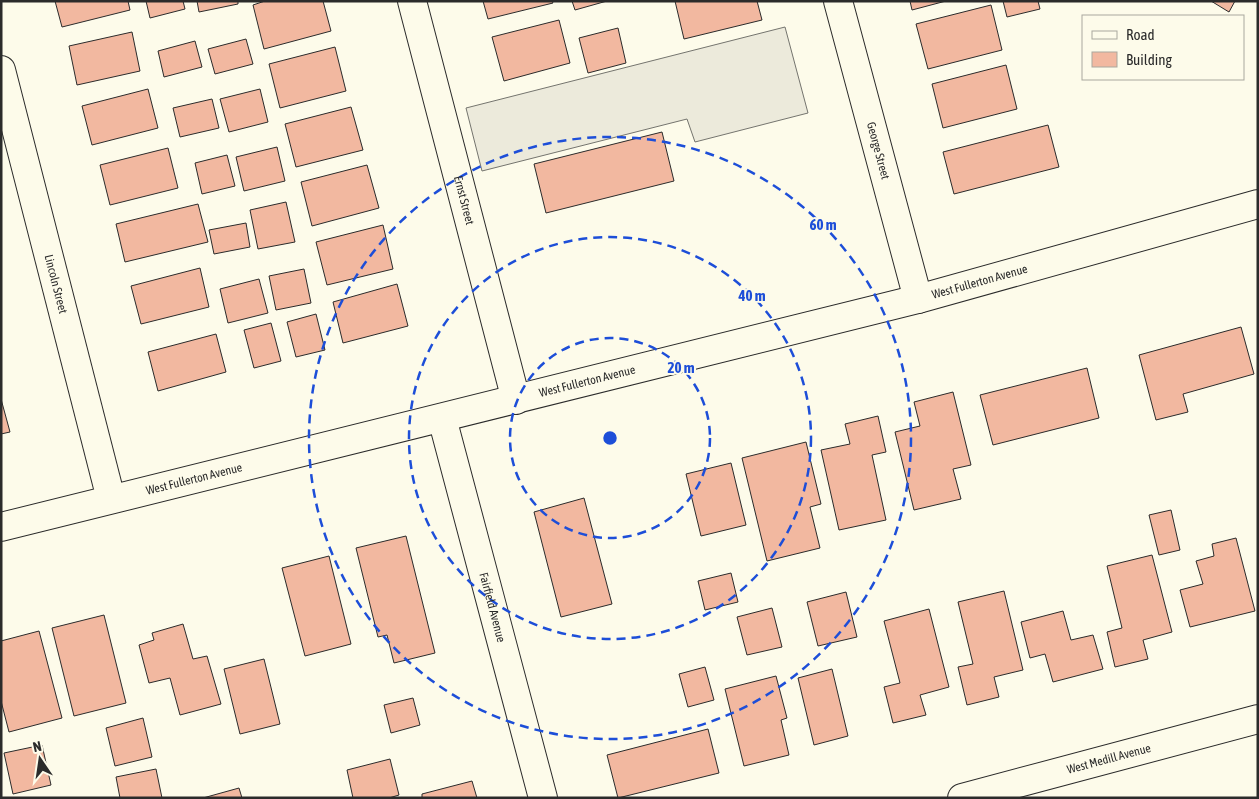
<svg xmlns="http://www.w3.org/2000/svg" width="1259" height="799" font-family="'Asap Condensed',sans-serif">
<rect width="100%" height="100%" fill="#fdfbea"/>
<!-- parking -->
<path fill="#eceadb" stroke="#74746e" d="M785 27 808 113 695 142 687 119 482 171 466 108Z"/>
<!-- building -->
<g fill="#f2b8a0" stroke="#2b2b2b">
<path d="M55 1H128L130 10 62 27Z"/>
<path d="M146 1H183L185 9 150 18Z"/>
<path d="M197 1H238V4L199 12Z"/>
<path d="M265 1H323L331 31 264 49 253 5Z"/>
<path d="M483 1H552L553 3 488 19Z"/>
<path d="M572 1H607L575 10Z"/>
<path d="M675 1H757L762 20 684 39Z"/>
<path d="M910 1H946L912 10Z"/>
<path d="M1003 1H1038L1040 9 1007 17Z"/>
<path d="M1211 1H1235L1229 12Z"/>
<path d="M991 5 1002 50 928 69 916 24Z"/>
<path d="M559 20 570 63 504 81 492 37Z"/>
<path d="M618 28 626 63 588 73 579 38Z"/>
<path d="M132 32 140 71 77 85 69 46Z"/>
<path d="M246 39 253 64 215 74 208 49Z"/>
<path d="M195 41 202 67 164 77 158 51Z"/>
<path d="M335 47 346 91 280 108 269 64Z"/>
<path d="M1006 65 1017 109 943 128 932 84Z"/>
<path d="M148 89 158 128 92 145 82 106Z"/>
<path d="M260 89 268 122 229 132 220 99Z"/>
<path d="M212 99 219 128 180 137 173 108Z"/>
<path d="M351 107 363 150 296 167 285 124Z"/>
<path d="M1048 125 1059 167 954 194 943 152Z"/>
<path d="M662 132 674 181 546 213 534 164Z"/>
<path d="M277 147 285 181 244 191 236 157Z"/>
<path d="M168 148 178 188 110 205 100 165Z"/>
<path d="M227 155 235 186 202 194 195 163Z"/>
<path d="M367 165 379 208 312 226 301 182Z"/>
<path d="M286 202 295 242 258 249 250 210Z"/>
<path d="M198 204 208 242 125 262 116 224Z"/>
<path d="M246 223 250 247 214 254 209 230Z"/>
<path d="M383 225 393 269 327 285 316 242Z"/>
<path d="M200 268 209 307 141 324 131 286Z"/>
<path d="M304 269 311 303 276 310 269 276Z"/>
<path d="M259 279 268 313 228 323 220 289Z"/>
<path d="M397 284 408 326 343 343 333 302Z"/>
<path d="M316 314 325 350 296 357 287 322Z"/>
<path d="M271 323 281 361 254 368 244 330Z"/>
<path d="M1241 327 1254 374 1183 394 1188 412 1156 420 1139 355Z"/>
<path d="M216 334 226 372 158 391 148 352Z"/>
<path d="M1087 368 1099 418 993 445 980 395Z"/>
<path d="M953 392 971 465 953 469 961 499 914 510 895 432 920 426 914 402Z"/>
<path d="M1 399 10 432 1 434Z"/>
<path d="M878 416 886 452 872 455 886 520 839 530 821 450 850 444 845 424Z"/>
<path d="M806 442 821 504 810 507 820 548 767 561 742 458Z"/>
<path d="M731 463 746 525 701 536 686 474Z"/>
<path d="M584 498 612 604 561 617 534 512Z"/>
<path d="M1171 510 1180 550 1159 555 1149 515Z"/>
<path d="M406 536 435 653 394 663 387 635 378 637 356 548Z"/>
<path d="M1236 538 1255 611 1190 627 1180 590 1203 584 1196 561 1214 556 1212 544Z"/>
<path d="M1152 555 1172 632 1143 640 1148 659 1115 667 1107 632 1122 628 1107 566Z"/>
<path d="M329 556 351 644 305 656 282 568Z"/>
<path d="M731 573 738 602 705 610 698 581Z"/>
<path d="M1004 591 1023 670 994 677 999 697 967 705 958 667 973 664 958 602Z"/>
<path d="M846 592 857 637 818 646 807 602Z"/>
<path d="M772 608 782 647 747 655 737 617Z"/>
<path d="M929 609 949 687 920 695 926 715 893 723 884 687 900 683 884 621Z"/>
<path d="M1063 611 1071 640 1093 635 1103 669 1053 682 1045 654 1030 658 1021 622Z"/>
<path d="M104 615 126 703 74 716 52 628Z"/>
<path d="M183 624 193 659 207 656 221 704 180 715 170 678 149 683 139 645 154 640 152 633Z"/>
<path d="M39 631 62 718 9 732 1 701V641Z"/>
<path d="M264 659 280 724 240 734 224 669Z"/>
<path d="M705 667 714 700 688 707 679 674Z"/>
<path d="M832 669 848 736 814 745 798 678Z"/>
<path d="M776 676 787 718 781 720 789 755 744 766 725 689Z"/>
<path d="M413 698 420 725 391 733 384 705Z"/>
<path d="M143 718 152 757 115 766 106 728Z"/>
<path d="M708 729 719 773 618 798 607 755Z"/>
<path d="M42 745 51 785 13 794 4 753Z"/>
<path d="M390 759 399 795 389 798H353L347 770Z"/>
<path d="M156 769 162 798H120L116 777Z"/>
<path d="M472 781 477 798H422V794Z"/>
<path d="M239 788 242 798H203Z"/>
</g>
<g fill="none" stroke-linecap="round" stroke-linejoin="round">
<defs>
<g id="minor">
<path id="s1" d="M412 1 516 400"/>
<path id="s2" d="M838 1 918 299"/>
<path id="s3" d="M1 70 111 499"/>
<path id="s4" d="M442 418 543 798"/>
<path id="s5" d="M962 798 1258 719"/>
</g>
<g id="tertiary">
<path id="s6" d="M1 527 918 299 1258 204"/>
</g>
</defs>
<!-- minor casing -->
<use href="#minor" stroke="#2b2b2b" stroke-width="30"/>
<!-- tertiary casing -->
<use href="#tertiary" stroke="#2b2b2b" stroke-width="30"/>
<!-- minor -->
<use href="#minor" stroke="#fdfbea" stroke-width="28"/>
<!-- tertiary -->
<use href="#tertiary" stroke="#fdfbea" stroke-width="28"/>
</g>
<!-- distance rings -->
<g fill="none" stroke="#1d4ed8" stroke-width="2.5" stroke-dasharray="9 6">
<circle cx="610" cy="438" r="100"/>
<circle cx="610" cy="438" r="201"/>
<circle cx="610" cy="438" r="301"/>
</g>
<g text-anchor="middle" stroke-width="4" stroke-linejoin="round" paint-order="stroke">
<!-- street labels -->
<g font-size="12" fill="#2b2b2b" stroke="#fdfbea">
<text dy="4" stroke="none"><textPath href="#s2" startOffset="155">George Street</textPath></text>
<text dy="4" stroke="none"><textPath href="#s1" startOffset="206">Ernst Street</textPath></text>
<text dy="4" stroke="none"><textPath href="#s6" startOffset="1009">West Fullerton Avenue</textPath></text>
<text dy="4" stroke="none"><textPath href="#s3" startOffset="221">Lincoln Street</textPath></text>
<text dy="4" stroke="none"><textPath href="#s6" startOffset="604">West Fullerton Avenue</textPath></text>
<text dy="4" stroke="none"><textPath href="#s6" startOffset="199">West Fullerton Avenue</textPath></text>
<text dy="4" stroke="none"><textPath href="#s4" startOffset="196">Fairfield Avenue</textPath></text>
<text dy="4" stroke="none"><textPath href="#s5" startOffset="152">West Medill Avenue</textPath></text>
</g>
</g>
<circle cx="610" cy="438" r="8" fill="#1d4ed8" stroke="#fdfbea" stroke-width="2.5"/>
<g font-size="15" text-anchor="middle" font-weight="bold" fill="#1d4ed8" stroke="#fdfbea" stroke-width="4" stroke-linejoin="round" paint-order="stroke">
<text x="823" y="230">60 m</text>
<text x="752" y="301">40 m</text>
<text x="681" y="373">20 m</text>
</g>
<!-- border -->
<rect width="1259" height="799" fill="none" stroke="#2b2b2b" stroke-width="5"/>
<!-- legend -->
<rect x="1082" y="15" width="162" height="65" fill="#fdfbea" stroke="#a9a89e"/>
<rect x="1092" y="31" width="25" height="8" fill="#fdfbea" stroke="#a9a89e"/>
<text x="1126" y="40" font-size="15" fill="#2b2b2b">Road</text>
<rect x="1092" y="52" width="25" height="15" fill="#f2b8a0" stroke="#a9a89e"/>
<text x="1126" y="65" font-size="15" fill="#2b2b2b">Building</text>
<!-- north arrow -->
<g transform="translate(40 759) rotate(347)" stroke="#fdfbea" stroke-width="4" paint-order="stroke">
<path d="M0-4L9 19L0 12L-9 19Z" fill="#2b2b2b"/>
<text y="-8" font-size="14" font-weight="bold" text-anchor="middle" fill="#2b2b2b">N</text>
</g>
</svg>
